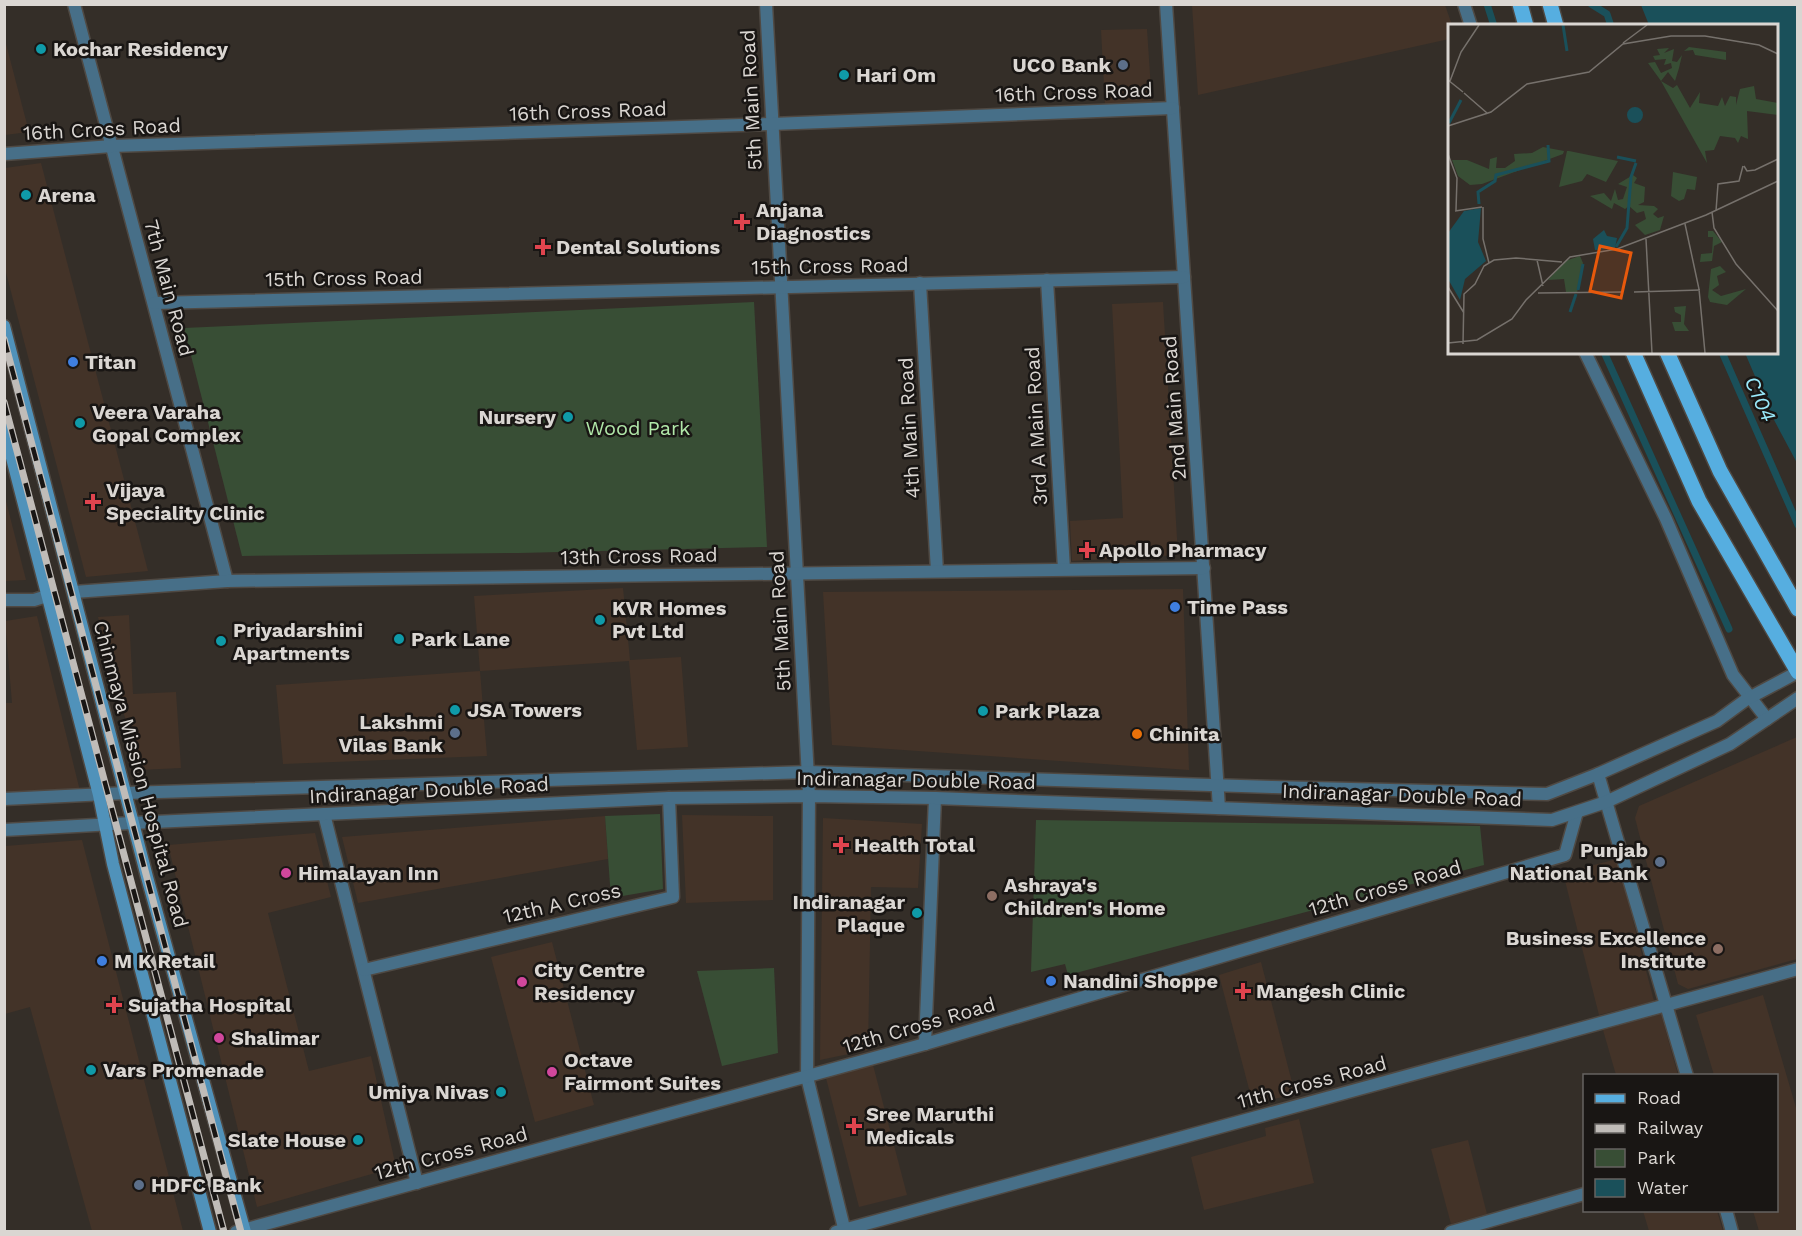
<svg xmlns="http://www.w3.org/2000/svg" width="1802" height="1236" font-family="'Work Sans',sans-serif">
<rect width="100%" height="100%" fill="#342e28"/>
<!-- commercial -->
<g fill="#433328">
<path d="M1192 5H1445L1452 25 1450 26 1449 39 1198 95Z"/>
<path d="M1147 29 1152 104 1105 105 1101 30Z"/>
<path d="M4 40H5L29 132 5 135Z"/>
<path d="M41 163 148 571 86 577 5 269V168Z"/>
<path d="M1163 302 1178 555 1072 561 1070 521 1123 518 1112 304Z"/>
<path d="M4 497H5L26 580 5 581Z"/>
<path d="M623 588 630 660 681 657 688 747 637 750 629 661 480 671 487 756 283 764 276 685 480 671 474 596Z"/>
<path d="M1183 589 1189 770 832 745 823 592Z"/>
<path d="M129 615 133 694 176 692 181 768 139 770 98 617Z"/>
<path d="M37 616 80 791 5 794 4 703H12L5 621Z"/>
<path d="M1797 737V959L1688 989 1678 984 1635 818 1639 806Z"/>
<path d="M682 815 773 816V900L686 903Z"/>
<path d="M605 816 608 859 358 903 342 837Z"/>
<path d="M823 818 922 824 918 888 871 887 868 1050 820 1060Z"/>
<path d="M315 833 331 897 268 913 309 1071 371 1056 396 1167 257 1207 168 845Z"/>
<path d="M82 840 183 1231H92L30 1007 5 1014V846Z"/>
<path d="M1617 859 1654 1001 1599 1015 1563 873Z"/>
<path d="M552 942 594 1105 535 1122 491 957Z"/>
<path d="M1261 962 1295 1094 1253 1104 1219 975Z"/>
<path d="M1763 995 1797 1111V1231H1759L1753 1211 1776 1210V1076L1714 1075 1696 1015Z"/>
<path d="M1661 1014 1678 1075H1616L1603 1030Z"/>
<path d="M873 1065 907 1195 859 1207 826 1078Z"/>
<path d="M1299 1119 1314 1183 1204 1210 1191 1157 1266 1136 1265 1128Z"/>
<path d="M1468 1140 1487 1214 1451 1224 1431 1149Z"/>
<path d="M1643 1211H1717L1723 1231H1649Z"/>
</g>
<!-- green -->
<g fill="#384e35">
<path d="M754 302 767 547 519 553 242 556 184 328Z"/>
<path d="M660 814 663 889 611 898 605 816Z"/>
<path d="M1036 820 1480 826 1484 865 1068 975 1065 964 1031 972Z"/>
<path d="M774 968 778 1053 722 1066 697 971Z"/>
</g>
<!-- water -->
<path fill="#1a505a" d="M1641 5H1797V463L1773 418 1745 353 1776 352V26L1649 25Z"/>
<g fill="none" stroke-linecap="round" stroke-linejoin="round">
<!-- stream -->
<g stroke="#1a505a" stroke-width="7">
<path d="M1487 4 1494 26"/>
<path d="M1591 4 1607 14 1611 26"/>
<path d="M1604 352 1729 629"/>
<path d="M1722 352 1798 525"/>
</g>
<defs>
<g id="minor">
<path d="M74 4 227 581"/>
<path d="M766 4 809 796 807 1077 845 1232"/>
<path d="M1166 4 1219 808"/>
<path d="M4 154 112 146 772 124 1173 108"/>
<path d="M1047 280 1064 569"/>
<path d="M920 283 937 571"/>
<path d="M154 303 1184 277"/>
<path d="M74 592 227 581 1204 568"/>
<path d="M4 600H34L47 596"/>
<path d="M324 814 417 1183"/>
<path d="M364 970 673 897 669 798"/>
<path d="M925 1044 935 798"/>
<path d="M236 1232 925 1044 1565 855 1577 812"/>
<path d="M836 1232 1798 969"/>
<path d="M1451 1232 1584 1194"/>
</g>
<g id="tertiary">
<path d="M1464 4 1471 26"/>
<path d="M1585 352 1666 519 1733 675 1767 719"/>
<path d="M1598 774 1687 1076"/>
<path d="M4 799 126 793 808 772 1273 787 1547 794 1598 774 1717 721 1747 699 1798 672"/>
<path d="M4 830 132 823 669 798 809 796 935 798 1552 820 1606 802 1730 744 1798 698"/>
<path d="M1726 1210 1732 1232"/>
</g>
<g id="secondary">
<path d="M4 326 147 877 245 1232"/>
<path d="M4 427 99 795 113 864 210 1232"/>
</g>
<g id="primary">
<path d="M1520 4 1526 26"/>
<path d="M1550 4 1556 26"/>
<path d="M1633 352 1699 501 1798 672"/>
<path d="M1667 352 1720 471 1798 609"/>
</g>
</defs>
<!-- minor casing -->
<use href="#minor" stroke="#4f4943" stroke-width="15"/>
<!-- tertiary casing -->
<use href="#tertiary" stroke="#4f4943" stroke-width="15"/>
<!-- secondary casing -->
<use href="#secondary" stroke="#4f4943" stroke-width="15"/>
<!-- primary casing -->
<use href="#primary" stroke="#4f4943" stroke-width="18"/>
<!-- minor -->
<use href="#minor" stroke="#476f88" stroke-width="12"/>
<!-- tertiary -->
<use href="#tertiary" stroke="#476f88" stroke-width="12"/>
<!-- secondary -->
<use href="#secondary" stroke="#5092ba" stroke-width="12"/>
<!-- primary -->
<use href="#primary" stroke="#56aee0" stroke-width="15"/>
<defs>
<g id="rail">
<path d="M4 339 241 1232"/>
<path d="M4 402 224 1232"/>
</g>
</defs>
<!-- rail casing -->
<use href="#rail" stroke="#c0bcb8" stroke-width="7"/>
<!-- rail -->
<use href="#rail" stroke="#191614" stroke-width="4.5" stroke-dasharray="14" stroke-linecap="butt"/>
</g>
<!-- markers -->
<g fill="#0f9aa8" stroke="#191614" stroke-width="2">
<circle cx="41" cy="49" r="6"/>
<circle cx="844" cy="75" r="6"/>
<circle cx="26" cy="195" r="6"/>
<circle cx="568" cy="417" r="6"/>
<circle cx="80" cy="423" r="6"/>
<circle cx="600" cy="620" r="6"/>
<circle cx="399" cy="639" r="6"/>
<circle cx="221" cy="641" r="6"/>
<circle cx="455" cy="710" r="6"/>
<circle cx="983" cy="711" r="6"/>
<circle cx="917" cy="913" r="6"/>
<circle cx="91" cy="1070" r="6"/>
<circle cx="501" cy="1092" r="6"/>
<circle cx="358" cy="1140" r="6"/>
</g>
<g fill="#5c6f8a" stroke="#191614" stroke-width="2">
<circle cx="1123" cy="65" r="6"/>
<circle cx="455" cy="733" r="6"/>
<circle cx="1660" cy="862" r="6"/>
<circle cx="139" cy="1185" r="6"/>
</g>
<g fill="#e0444e" stroke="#191614" stroke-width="2">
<path d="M739 213h6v6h6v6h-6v6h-6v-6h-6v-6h6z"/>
<path d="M540 238h6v6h6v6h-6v6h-6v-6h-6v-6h6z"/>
<path d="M90 493h6v6h6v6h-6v6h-6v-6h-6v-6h6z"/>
<path d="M1084 541h6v6h6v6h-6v6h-6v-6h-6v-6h6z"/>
<path d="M838 836h6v6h6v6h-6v6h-6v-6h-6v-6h6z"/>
<path d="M1240 982h6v6h6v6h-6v6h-6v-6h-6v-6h6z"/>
<path d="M111 996h6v6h6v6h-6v6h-6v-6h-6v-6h6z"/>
<path d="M851 1117h6v6h6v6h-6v6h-6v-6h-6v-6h6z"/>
</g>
<g fill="#3f7fe0" stroke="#191614" stroke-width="2">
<circle cx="73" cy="362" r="6"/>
<circle cx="1175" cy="607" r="6"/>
<circle cx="102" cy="961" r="6"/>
<circle cx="1051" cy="981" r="6"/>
</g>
<circle fill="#e8710a" stroke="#191614" stroke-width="2" cx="1137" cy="734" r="6"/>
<g fill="#d1479c" stroke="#191614" stroke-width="2">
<circle cx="286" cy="873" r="6"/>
<circle cx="522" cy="982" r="6"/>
<circle cx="219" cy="1038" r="6"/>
<circle cx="552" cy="1072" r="6"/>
</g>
<g fill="#8d6e63" stroke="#191614" stroke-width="2">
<circle cx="992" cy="896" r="6"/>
<circle cx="1718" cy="949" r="6"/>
</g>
<g text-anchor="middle" stroke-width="5" stroke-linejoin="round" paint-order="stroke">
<!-- poi labels -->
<g font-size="20" font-weight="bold" fill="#dad6d2" stroke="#191614" text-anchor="start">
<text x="53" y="56">Kochar Residency</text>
<text x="1111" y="72" text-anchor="end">UCO Bank</text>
<text x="856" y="82">Hari Om</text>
<text x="38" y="202">Arena</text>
<text x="756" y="217">Anjana<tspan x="756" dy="23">Diagnostics</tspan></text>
<text x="556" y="254">Dental Solutions</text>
<text x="85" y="369">Titan</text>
<text x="92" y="419">Veera Varaha<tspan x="92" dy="23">Gopal Complex</tspan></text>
<text x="556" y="424" text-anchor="end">Nursery</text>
<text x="106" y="497">Vijaya<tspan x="106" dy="23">Speciality Clinic</tspan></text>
<text x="1099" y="557">Apollo Pharmacy</text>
<text x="1187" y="614">Time Pass</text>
<text x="612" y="615">KVR Homes<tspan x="612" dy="23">Pvt Ltd</tspan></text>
<text x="233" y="637">Priyadarshini<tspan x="233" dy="23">Apartments</tspan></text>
<text x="411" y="646">Park Lane</text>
<text x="467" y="717">JSA Towers</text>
<text x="995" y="718">Park Plaza</text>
<text x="443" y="729" text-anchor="end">Lakshmi<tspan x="443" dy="23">Vilas Bank</tspan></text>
<text x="1149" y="741">Chinita</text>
<text x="854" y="852">Health Total</text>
<text x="1648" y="857" text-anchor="end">Punjab<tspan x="1648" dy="23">National Bank</tspan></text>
<text x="298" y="880">Himalayan Inn</text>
<text x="1004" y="892">Ashraya's<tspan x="1004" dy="23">Children's Home</tspan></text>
<text x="905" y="909" text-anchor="end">Indiranagar<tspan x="905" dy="23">Plaque</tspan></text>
<text x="1706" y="945" text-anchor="end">Business Excellence<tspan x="1706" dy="23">Institute</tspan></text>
<text x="114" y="968">M K Retail</text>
<text x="534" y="977">City Centre<tspan x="534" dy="23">Residency</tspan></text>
<text x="1063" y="988">Nandini Shoppe</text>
<text x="1256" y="998">Mangesh Clinic</text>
<text x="128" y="1012">Sujatha Hospital</text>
<text x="231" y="1045">Shalimar</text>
<text x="564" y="1067">Octave<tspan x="564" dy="23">Fairmont Suites</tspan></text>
<text x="103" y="1077">Vars Promenade</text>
<text x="489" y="1099" text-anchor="end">Umiya Nivas</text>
<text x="866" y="1121">Sree Maruthi<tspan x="866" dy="23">Medicals</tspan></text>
<text x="346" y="1147" text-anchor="end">Slate House</text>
<text x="151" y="1192">HDFC Bank</text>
</g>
<!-- street labels -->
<g font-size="20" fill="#dad6d2" stroke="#191614">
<text transform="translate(1074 92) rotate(-2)" y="7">16th Cross Road</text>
<text transform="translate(751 100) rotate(-93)" y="7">5th Main Road</text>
<text transform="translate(588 111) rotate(-2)" y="7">16th Cross Road</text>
<text transform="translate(102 129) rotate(-3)" y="7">16th Cross Road</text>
<text transform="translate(830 266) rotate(-1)" y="7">15th Cross Road</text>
<text transform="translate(344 278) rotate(-1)" y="7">15th Cross Road</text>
<text transform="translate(169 288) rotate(75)" y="7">7th Main Road</text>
<text transform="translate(1174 408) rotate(-94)" y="7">2nd Main Road</text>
<text transform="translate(1036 426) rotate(-93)" y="7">3rd A Main Road</text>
<text transform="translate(909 428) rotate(-93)" y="7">4th Main Road</text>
<text transform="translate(639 556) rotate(-1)" y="7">13th Cross Road</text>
<text transform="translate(780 621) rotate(-93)" y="7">5th Main Road</text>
<text transform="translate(141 774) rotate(75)" y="7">Chinmaya Mission Hospital Road</text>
<text transform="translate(916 780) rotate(1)" y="7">Indiranagar Double Road</text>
<text transform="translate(429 790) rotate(-3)" y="7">Indiranagar Double Road</text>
<text transform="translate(1402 795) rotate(2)" y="7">Indiranagar Double Road</text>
<text transform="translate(1385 888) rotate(-16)" y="7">12th Cross Road</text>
<text transform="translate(562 903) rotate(-13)" y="7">12th A Cross</text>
<text transform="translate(919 1025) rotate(-16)" y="7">12th Cross Road</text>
<text transform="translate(1312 1082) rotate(-15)" y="7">11th Cross Road</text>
<text transform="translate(451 1153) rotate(-15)" y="7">12th Cross Road</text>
</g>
<!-- park labels -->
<g font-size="20" fill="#b1e8a9" stroke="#191614">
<text x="638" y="435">Wood Park</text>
</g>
<!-- water labels -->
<g font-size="21" font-style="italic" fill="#9aeafb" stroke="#191614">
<text transform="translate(1760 399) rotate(66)" y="7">C104</text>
</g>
</g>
<!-- overview -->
<g transform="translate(1448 24)">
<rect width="330" height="330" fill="#342e28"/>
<path d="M241 23 278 28V36L247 31 245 26 236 27ZM221 24 216 29 226 25 224 37 229 38 234 31 231 44 227 57 220 48 213 57 200 39 207 38 213 49 224 44 223 39 216 41 218 35 207 36 205 32 212 31 209 25ZM213 57 225 64 229 61 242 84 252 68 251 79 270 82 274 73 277 82 282 72 288 73V81L292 65 306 62 308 75 330 79V91L299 87 300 115 293 112 290 119 287 114 272 112 266 126 257 127 259 139ZM95 123 116 127 115 130 34 160 22 161 10 152 4 136H19L41 145 42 135 49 133 48 144H57L67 137 66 130 84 129ZM119 127H121L170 137 158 158 139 150 134 157 111 163ZM225 148 249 153 247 166 239 165 236 175 231 177 223 172ZM185 151 189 154 186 159 197 163 196 178 190 181 206 182 210 185 205 190 210 194 216 192 212 206 197 211 187 201 198 195 196 187 189 189 181 182 177 185 166 179 164 185 142 172 156 169 163 177 167 165 170 176 175 175 179 163 170 160ZM260 207H265L274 218 266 222 264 237 252 238 253 230 264 229 265 213H260ZM132 232 135 239 129 269 118 268 116 255 100 256 117 237ZM272 242 278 248 269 252 271 261 264 266 273 272 298 265 279 281 262 278 260 273 263 245ZM238 282 236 300 241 307H227L224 298H233V291L227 288 226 283Z" fill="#384e35"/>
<path d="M179 91a8 8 0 1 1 16 0a8 8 0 1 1-16 0ZM33 184 30 218 38 237 17 255 12 276 0 255V209L16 187ZM156 206 159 212 169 214 167 224 147 226 145 215Z" fill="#1a505a"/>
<path fill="none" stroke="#1a505a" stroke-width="3" d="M115 1 119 27M1 99 13 76M169 133 188 137M31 180 30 168 47 157 48 151 101 137 100 121M168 223 179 204 183 153 188 139M130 266 135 240M122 288 128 270"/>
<path fill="none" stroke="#76716c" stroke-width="1.5" d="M175 19 199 1M0 56 15 68M2 57 13 28 31 1M16 69 39 89M0 102 43 88 79 60 141 48 175 20 223 12H257L311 21 330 30M0 130 9 154 8 186M296 142 299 147 307 146 330 135M35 183V215L41 239M7 187 34 183M268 187 270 160 291 157 295 142M264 188 266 204 288 240 330 287M237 200 251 265 257 329M198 215 204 329M89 236 95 262M0 263 16 289M186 268 252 266M90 269 175 268M0 319 29 316 64 295 78 276 122 233 169 225 258 191 330 157M15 320 16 270 27 260 36 242 46 236 68 234 114 238"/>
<path fill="#e8590c" fill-opacity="0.15" stroke="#e8590c" stroke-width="3" d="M152 222 183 229 173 274 142 267Z"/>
<rect width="330" height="330" fill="none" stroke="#dad6d2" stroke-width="3"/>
</g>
<!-- border -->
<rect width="1802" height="1236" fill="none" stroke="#dad6d2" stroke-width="12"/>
<!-- legend -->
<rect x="1583" y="1074" width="195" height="138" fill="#191614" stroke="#666360" stroke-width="1.5"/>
<rect x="1595" y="1094" width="30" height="9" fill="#56aee0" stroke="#666360" stroke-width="1.5"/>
<text x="1637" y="1104" font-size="18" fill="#dad6d2">Road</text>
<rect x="1595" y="1124" width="30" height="9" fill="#c0bcb8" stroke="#666360" stroke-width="1.5"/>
<text x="1637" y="1134" font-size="18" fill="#dad6d2">Railway</text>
<rect x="1595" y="1149" width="30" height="18" fill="#384e35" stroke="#666360" stroke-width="1.5"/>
<text x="1637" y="1164" font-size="18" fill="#dad6d2">Park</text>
<rect x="1595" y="1179" width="30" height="18" fill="#1a505a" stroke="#666360" stroke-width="1.5"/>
<text x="1637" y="1194" font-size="18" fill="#dad6d2">Water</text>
</svg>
